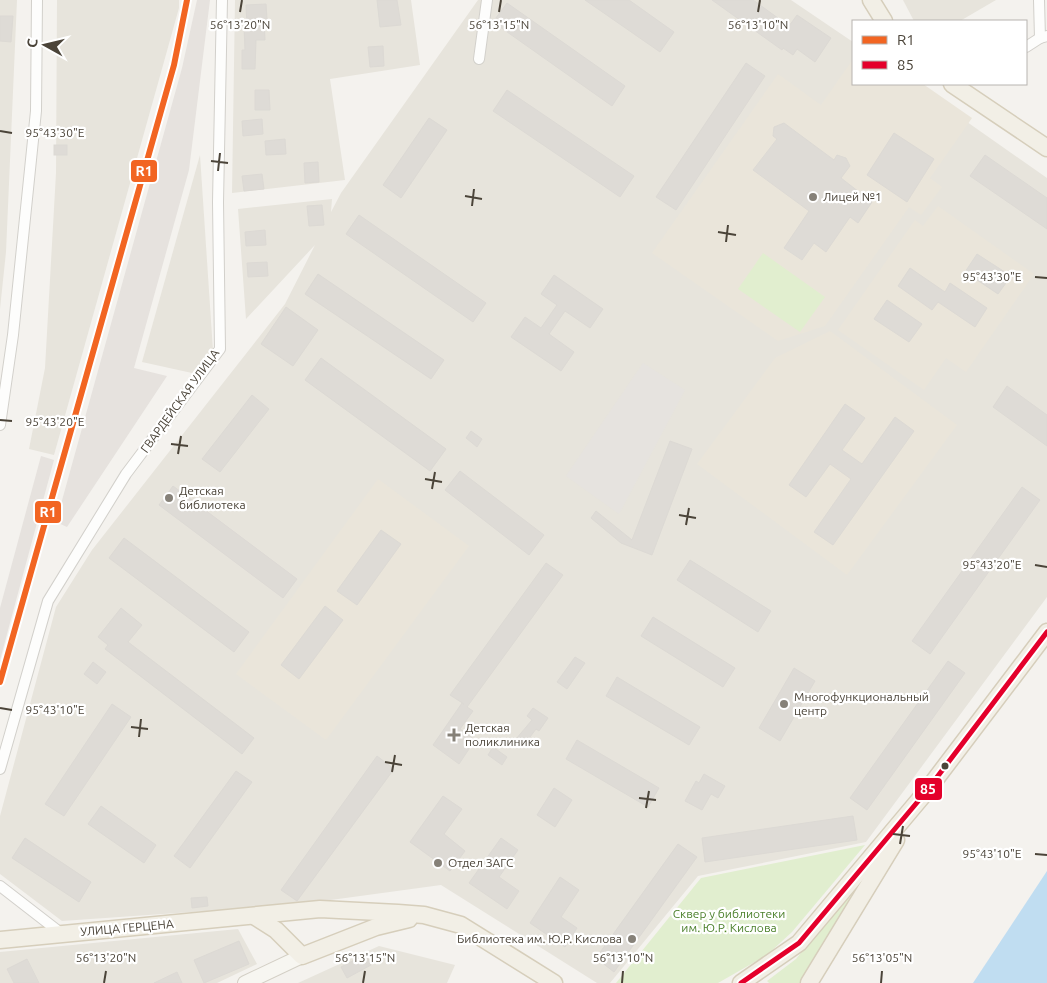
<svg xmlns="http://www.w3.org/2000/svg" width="1047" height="983" font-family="Ubuntu,sans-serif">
<rect width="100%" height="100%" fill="#f4f2ee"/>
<!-- residential -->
<g fill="#e7e4dc">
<path d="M0 0H17L6 252 0 309Z"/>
<path d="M57 0H179V8L54 455 29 449 45 368 56 173Z"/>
<path d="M235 0H411L420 65 330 79 345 180 232 193Z"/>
<path d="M478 0H791L853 42V84H913L1047 178V597L866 842 698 876 610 983H597L441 885 294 905 62 921 0 874V816L56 607 92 550 285 304 315 245 246 319 238 209 332 199 331 212 341 193Z"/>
<path d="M903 0H996L960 21H914Z"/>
<path d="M200 155 213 351 192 373 142 362Z"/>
<path d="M238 929 257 964 217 983H0V952Z"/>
<path d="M379 946 455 965 447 983H298Z"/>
</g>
<!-- industrial -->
<g fill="#e6e2de">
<path d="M197 0H210L189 170 134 368 167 376 67 527 56 522 182 68Z"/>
<path d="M41 456 54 460 0 660V608Z"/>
</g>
<!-- education -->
<g fill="#eae5da">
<path d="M853 59V84H923L972 118 930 178 942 187 921 215 909 207 825 326 778 341 652 253 778 74 821 105Z"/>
<path d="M938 206 1034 274 966 372 946 358 924 390 838 330 915 220 923 226Z"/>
<path d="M830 331 957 425 847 575 697 464 775 358Z"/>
<path d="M378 479 469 546 326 740 236 674Z"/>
</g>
<!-- green -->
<g fill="#e1eecf">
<path d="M763 253 825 297 800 332 738 289Z"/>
<path d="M898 832 804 983H769L767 981 796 959Z"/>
<path d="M865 845 792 932 767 955 718 983H616L701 878Z"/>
</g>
<!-- parking -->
<path fill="#e6e3df" d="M643 363 685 390 619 514 566 476Z"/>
<!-- water -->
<path fill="#c0ddf1" d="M1047 871V983H973Z"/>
<!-- building -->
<g fill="#dedbd6" stroke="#dcd9d4">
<path d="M377 0H397L401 25 380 27Z"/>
<path d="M585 0H629L674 32 660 52Z"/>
<path d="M712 0H753L789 26 797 15 831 38 815 62 797 49 793 55 783 48 782 50Z"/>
<path d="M507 3 625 86 612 106 493 22Z"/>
<path d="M266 4 267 19H264L265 40H256L255 69H242V50H245L244 26H247L246 5Z"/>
<path d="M0 16H13L11 42 0 41Z"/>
<path d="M383 46 384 66 370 67 368 47Z"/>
<path d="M746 63 765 76 676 210 656 197Z"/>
<path d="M255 90H269L270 110H255Z"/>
<path d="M507 90 634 176 620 197 493 111Z"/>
<path d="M429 118 447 130 401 198 383 185Z"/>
<path d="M262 119 263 134 243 136 242 121Z"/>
<path d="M784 123 834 160 837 155 846 158 850 166 841 178 872 202 858 223 850 217 826 252 814 243 802 260 784 248 809 211 753 170 777 139 773 136 774 127Z"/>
<path d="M894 133 934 159 907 202 867 175Z"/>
<path d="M285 139 286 154 266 155 265 141Z"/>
<rect x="54" y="145" width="13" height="10"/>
<path d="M985 155 1047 198V229L970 176Z"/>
<path d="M318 162 319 182 305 183 304 163Z"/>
<path d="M262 174 264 189 244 191 242 176Z"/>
<path d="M322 205 324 225 309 226 307 206Z"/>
<path d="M359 215 486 303 473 322 346 234Z"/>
<path d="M265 230 266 245 246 246 245 232Z"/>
<path d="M977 254 1011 276 998 294 965 272Z"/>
<path d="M267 262 268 276 248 277 247 263Z"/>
<path d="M910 268 945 292 950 283 987 308 975 327 938 302 932 310 898 286Z"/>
<path d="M318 274 444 360 431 379 305 294Z"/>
<path d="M554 275 603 309 590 328 565 311 549 334 574 352 561 371 511 337 525 317 541 328 557 305 541 294Z"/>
<path d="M887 300 922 324 909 342 874 319Z"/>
<path d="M286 307 318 330 293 366 261 344Z"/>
<path d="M321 358 446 449 430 471 305 380Z"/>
<path d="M1007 386 1047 415V446L993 407Z"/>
<path d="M252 395 269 409 220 472 202 459Z"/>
<path d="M845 404 865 418 842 450 862 464 895 417 914 431 833 545 814 532 851 479 830 464 806 497 789 485Z"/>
<path d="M471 431 482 439 477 447 466 438Z"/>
<path d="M670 441 692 449 652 555 621 543 591 518 596 511 632 540Z"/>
<path d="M460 471 544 535 529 555 445 490Z"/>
<path d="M173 486 297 579 283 598 159 505Z"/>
<path d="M1022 487 1040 500 930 654 912 641Z"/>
<path d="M381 530 401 544 357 605 337 591Z"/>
<path d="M124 538 249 632 234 652 109 558Z"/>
<path d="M690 560 771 611 758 632 677 580Z"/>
<path d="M546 563 563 575 467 707 473 711 460 729 475 740 459 764 433 745 462 703 464 704 450 695Z"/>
<path d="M325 606 343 620 299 679 281 665Z"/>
<path d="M121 608 142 625 128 642 254 738 242 754 105 649 108 645 98 637Z"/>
<path d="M653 617 735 668 723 687 641 636Z"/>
<path d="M575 657 585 663 567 689 557 682Z"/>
<path d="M948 661 965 673 867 810 850 798Z"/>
<path d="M93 662 106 672 97 684 84 674Z"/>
<path d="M794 668 815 681 780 741 759 728Z"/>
<path d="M617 677 700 727 689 745 606 696Z"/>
<path d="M112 704 131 717 64 816 45 804Z"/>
<path d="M533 708 548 718 539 731 536 729 524 745 516 739 532 720 527 716Z"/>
<path d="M577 740 659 788 648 807 566 759Z"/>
<path d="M493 747 507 757 502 765 488 755Z"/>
<path d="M377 756 394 769 297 901 281 890Z"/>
<path d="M236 771 252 782 190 868 174 856Z"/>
<path d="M704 774 725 786 718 798 711 794 702 810 685 801 696 781 699 783Z"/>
<path d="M554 788 572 800 555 827 537 815Z"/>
<path d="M443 796 462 809 444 834 465 851 450 871 410 842Z"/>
<path d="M101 806 156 845 144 863 88 824Z"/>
<path d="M853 816 857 840 705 862 702 838Z"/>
<path d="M25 838 91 882 79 902 12 858Z"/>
<path d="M501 838 518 850 499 877 519 891 507 909 469 883Z"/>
<path d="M678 844 697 857 614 972 596 958Z"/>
<path d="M560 877 579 890 561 917 577 928 565 947 530 923Z"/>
<path d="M207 897 208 906 192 908 191 898Z"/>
<path d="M239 941 249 964 204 983 194 960Z"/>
<path d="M366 954 371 965 347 978 341 967Z"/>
<path d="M27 959 39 983H14L7 969Z"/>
<path d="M177 972 182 983H154Z"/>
</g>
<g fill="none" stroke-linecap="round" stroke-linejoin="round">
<defs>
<g id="street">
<path d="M1039 0 1040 38"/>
<path d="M1026 47 1040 38 1047 36"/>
<path d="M479 59 487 0"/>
<path d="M0 425 13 335 36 111 37 0"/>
<path d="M0 769 48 601 126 474 220 349 218 202 222 0"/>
<path d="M0 886 62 934"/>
</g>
<path id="secondary" d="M245 983 302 956"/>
<g id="primary">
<path d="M871 0 884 21"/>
<path d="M952 84 1047 148"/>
<path d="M254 916 276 930 302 956 376 927 409 919"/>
<path d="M0 940 320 909 398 913 424 915 461 925 554 983"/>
<path d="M741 983 799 943 925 793 1047 632"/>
<path d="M809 983 896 840"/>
</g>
</defs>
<!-- street casing -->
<use href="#street" stroke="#d2d0cb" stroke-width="12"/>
<!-- secondary casing -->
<use href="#secondary" stroke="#d3cfc5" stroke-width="16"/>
<!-- primary casing -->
<use href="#primary" stroke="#d6cebb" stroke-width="19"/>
<!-- street -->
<use href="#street" stroke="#fdfdfc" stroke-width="10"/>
<!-- secondary -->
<use href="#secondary" stroke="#f7f6f1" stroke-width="14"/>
<!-- primary -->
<use href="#primary" stroke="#f2efe6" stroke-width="16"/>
<defs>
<path id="bus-1" d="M741 983 799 943 925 793 1047 632"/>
</defs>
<!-- bus-1 casing -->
<use href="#bus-1" stroke="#fff" stroke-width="9"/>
<!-- bus-1 -->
<use href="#bus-1" stroke="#e4002b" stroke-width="5"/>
<defs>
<path id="rail-1" d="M0 682 174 65 187 0"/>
</defs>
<!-- rail-1 casing -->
<use href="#rail-1" stroke="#fff" stroke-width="10"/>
<!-- rail-1 -->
<use href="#rail-1" stroke="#f26522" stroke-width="6"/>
</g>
<!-- ticks -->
<path fill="none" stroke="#4b4439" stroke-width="2" d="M240 12 242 0M499 12 501 0M758 12 760 0M0 131 12 133M211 161 228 163M218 171 220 153M465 196 482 199M472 206 474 189M718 232 736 235M726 242 728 225M1035 277 1047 278M0 420 12 421M171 444 188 446M178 454 181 436M425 479 442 482M432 489 435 472M679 515 696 518M686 525 689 508M1035 565 1047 567M0 708 12 710M131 727 148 729M139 737 141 719M385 762 402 765M392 772 395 755M639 798 656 800M646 808 649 791M893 834 910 836M900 844 903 826M1035 854 1047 855M104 983 106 971M363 983 365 971M622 983 623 971M881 983 882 971"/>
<!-- markers -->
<g fill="#868178" stroke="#fff" stroke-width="2">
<circle cx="813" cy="197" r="5"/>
<circle cx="169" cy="498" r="5"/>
<circle cx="784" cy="704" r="5"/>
<path d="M451.5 727.5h5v5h5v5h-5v5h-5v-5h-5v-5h5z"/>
<circle cx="438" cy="863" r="5"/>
<circle cx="632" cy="939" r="5"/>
</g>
<circle fill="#4b4439" stroke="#fff" stroke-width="2" cx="945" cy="766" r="4.5"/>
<g text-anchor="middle" stroke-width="4.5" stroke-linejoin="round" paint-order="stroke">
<!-- poi labels -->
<g font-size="12" fill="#4b4439" stroke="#fff" text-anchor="start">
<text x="823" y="201">Лицей №1</text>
<text x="179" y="495">Детская<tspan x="179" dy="14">библиотека</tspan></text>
<text x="794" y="701">Многофункциональный<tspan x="794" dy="14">центр</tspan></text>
<text x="465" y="732">Детская<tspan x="465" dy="14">поликлиника</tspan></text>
<text x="448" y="867">Отдел ЗАГС</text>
<text x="622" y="943" text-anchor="end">Библиотека им. Ю.Р. Кислова</text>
</g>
<!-- street labels -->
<g font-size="12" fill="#4b4439" stroke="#fff">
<text transform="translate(180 401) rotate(-54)" y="4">ГВАРДЕЙСКАЯ УЛИЦА</text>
<text transform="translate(127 928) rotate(-5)" y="4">УЛИЦА ГЕРЦЕНА</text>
</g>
<!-- park labels -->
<g font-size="12" fill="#4a7f2a" stroke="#fff">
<text x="729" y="918">Сквер у библиотеки<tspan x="729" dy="14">им. Ю.Р. Кислова</tspan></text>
</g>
</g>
<g font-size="12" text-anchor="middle" fill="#4b4439" stroke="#fff" stroke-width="4.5" stroke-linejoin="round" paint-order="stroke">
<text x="240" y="29">56°13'20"N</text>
<text x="499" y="29">56°13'15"N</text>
<text x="758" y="29">56°13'10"N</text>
<text x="55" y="137">95°43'30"E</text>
<text x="992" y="281">95°43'30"E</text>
<text x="55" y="426">95°43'20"E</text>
<text x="992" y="569">95°43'20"E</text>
<text x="55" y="714">95°43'10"E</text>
<text x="992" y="858">95°43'10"E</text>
<text x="106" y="962">56°13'20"N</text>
<text x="365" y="962">56°13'15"N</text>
<text x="623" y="962">56°13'10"N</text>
<text x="882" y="962">56°13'05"N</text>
</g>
<g stroke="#fff" stroke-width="2">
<rect x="130" y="159" width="28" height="24" rx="5" fill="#f26522"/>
<rect x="34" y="500" width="28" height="24" rx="5" fill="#f26522"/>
<rect x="914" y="777" width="29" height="24" rx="5" fill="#e4002b"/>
</g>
<g font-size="14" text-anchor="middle" font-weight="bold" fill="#fff">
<text x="144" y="176">R1</text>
<text x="48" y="517">R1</text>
<text x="928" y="794">85</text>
</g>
<!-- legend -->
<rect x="852" y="20" width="175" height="65" fill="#ffffff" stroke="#b7b4b0"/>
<rect x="862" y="36" width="25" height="8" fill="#f26522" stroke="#b7b4b0"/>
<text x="897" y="45" font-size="15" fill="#4b4439">R1</text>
<rect x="862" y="61" width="25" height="8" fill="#e4002b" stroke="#b7b4b0"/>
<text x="897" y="70" font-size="15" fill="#4b4439">85</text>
<!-- north arrow -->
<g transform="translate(45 45) rotate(278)" stroke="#ffffff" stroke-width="4" paint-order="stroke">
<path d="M0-4L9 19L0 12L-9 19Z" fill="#4b4439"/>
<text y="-8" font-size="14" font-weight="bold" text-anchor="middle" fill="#4b4439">С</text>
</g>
</svg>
